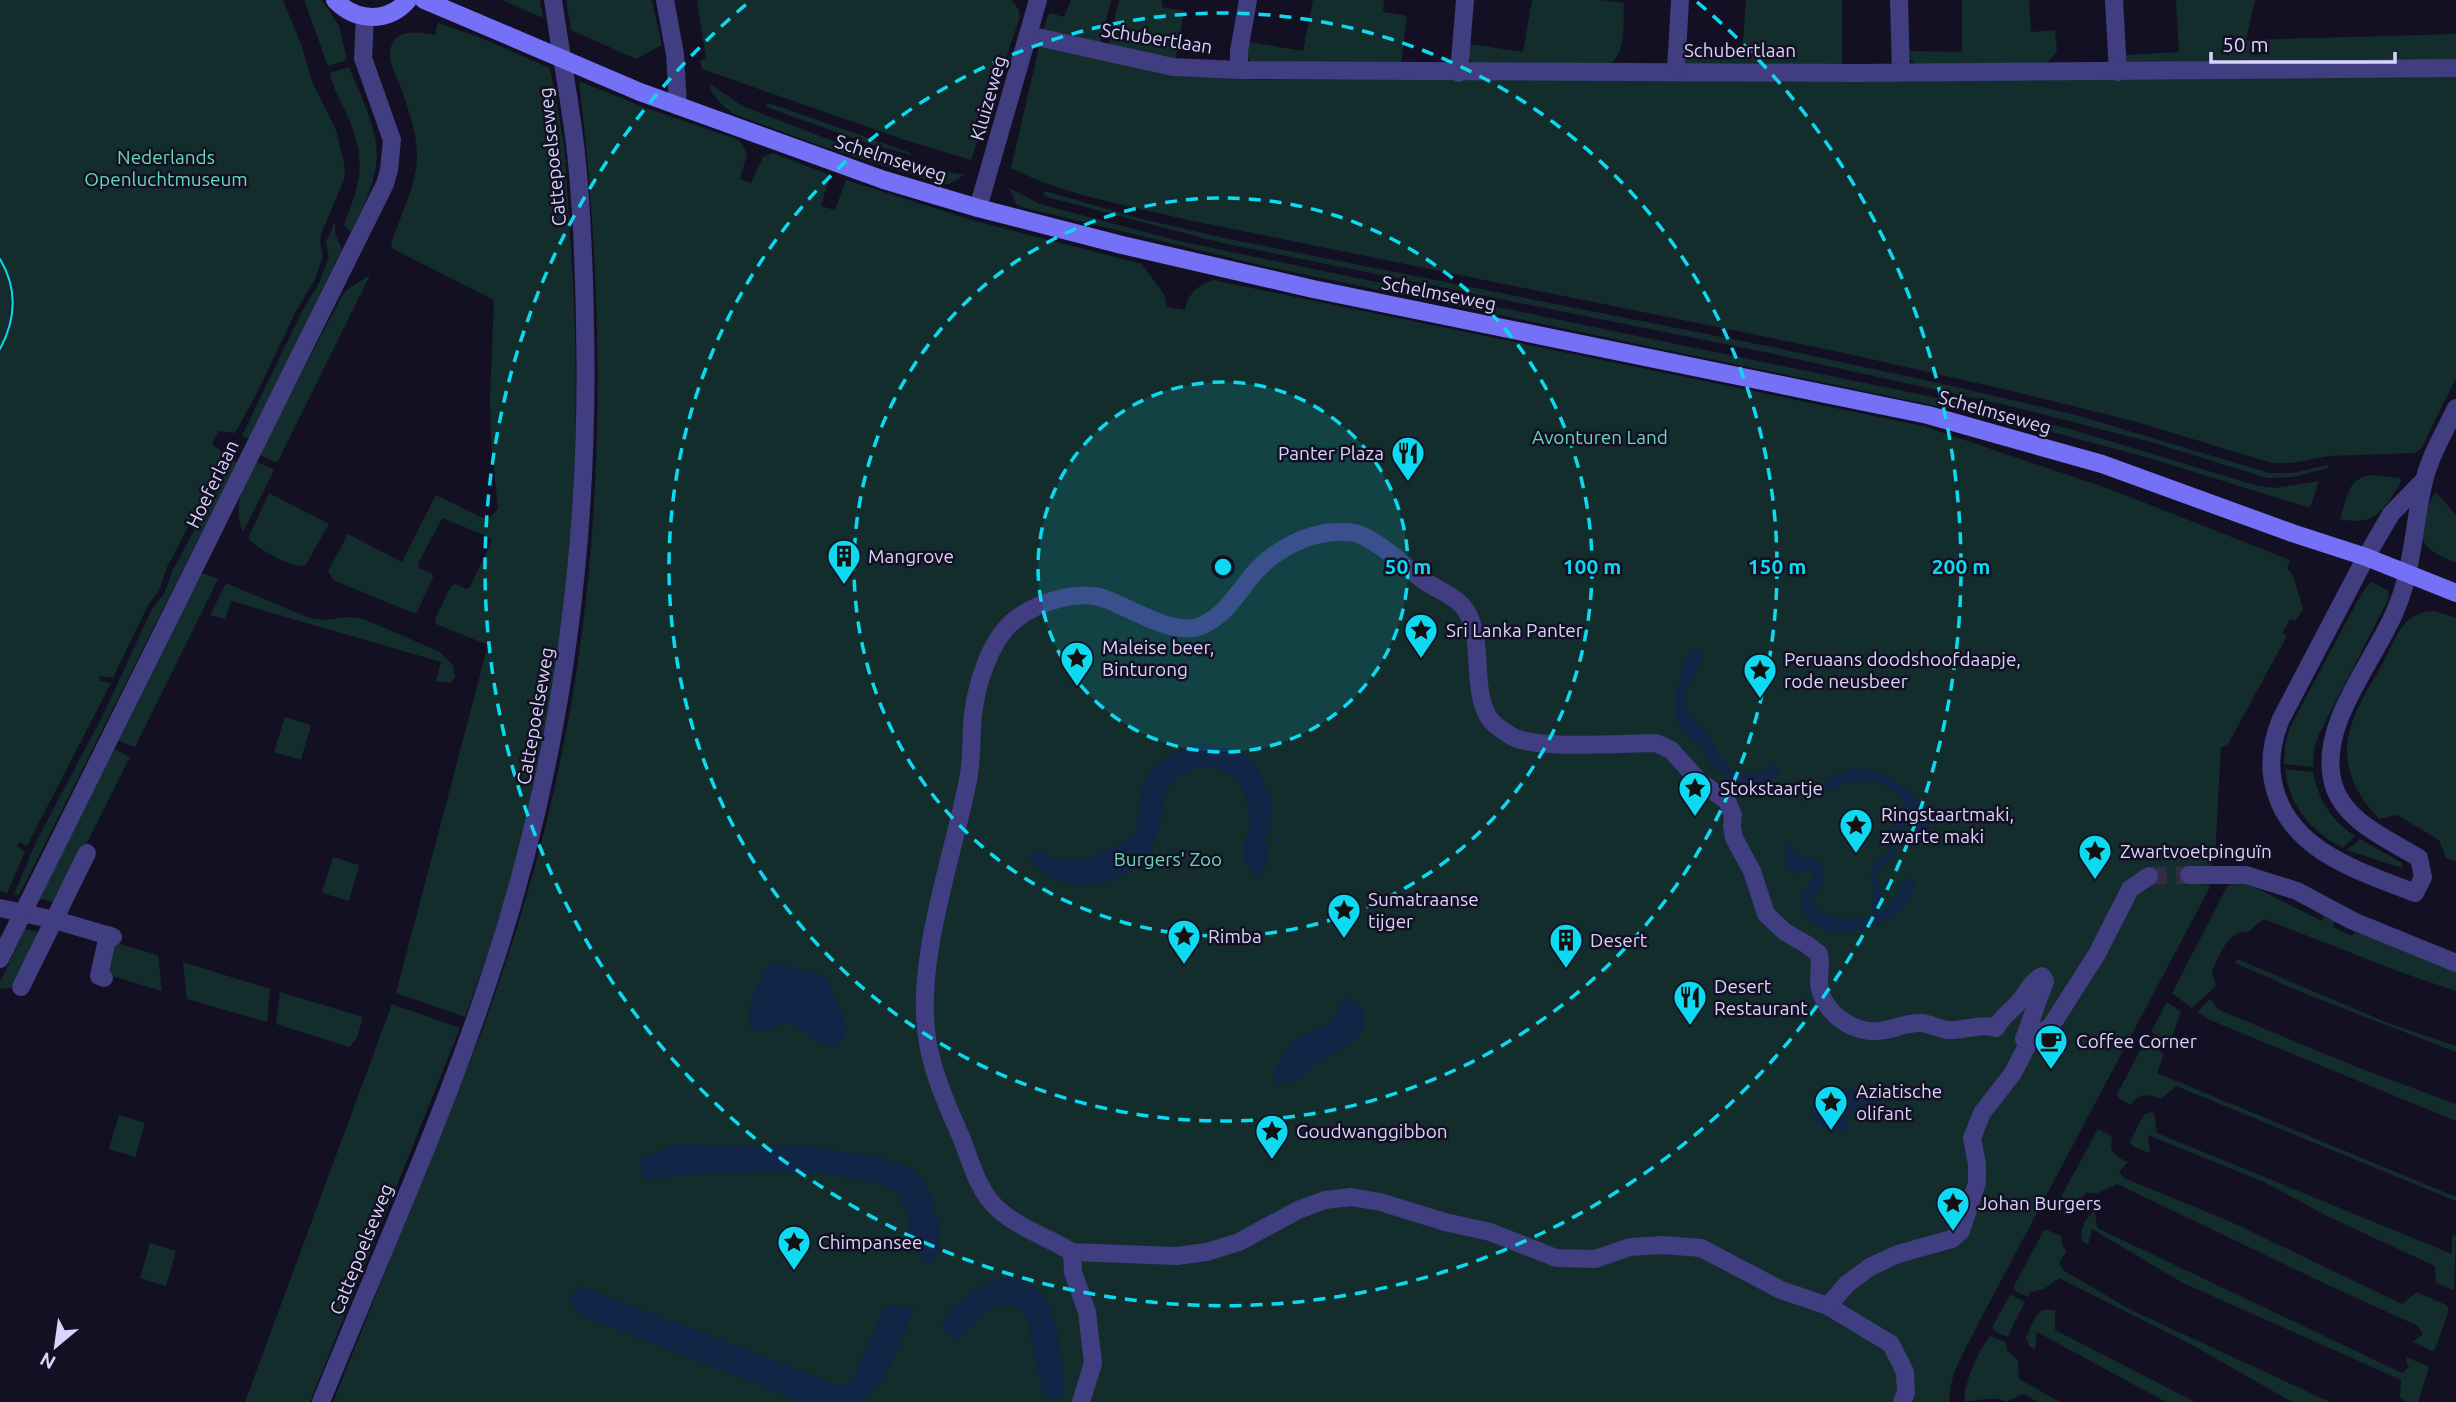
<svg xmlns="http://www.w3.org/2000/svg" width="2456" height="1402" font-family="Ubuntu,sans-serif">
<rect width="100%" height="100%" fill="#131023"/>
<!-- green -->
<g fill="#132d2c">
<path d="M0 0H283L302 47 312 81 336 130 345 168 344 180 321 234 320 242 323 256 314 281 296 311 257 393 235 433 219 431 212 444 226 455 167 567 159 591 148 605 113 678 100 676 99 681 111 683 27 846 19 842 17 846 25 852 7 893 0 891Z"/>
<path d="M304 0H322L339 26 347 60 328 66Z"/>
<path d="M502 0H540L543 18Z"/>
<path d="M566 0H652L662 45 636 59 571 30Z"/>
<path d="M697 0H1012L1019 10 1020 17 971 160 902 139 702 69 700 60 706 59Z"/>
<path d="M1071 0H1111L1100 45 1043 31 1048 15 1050 13 1064 17Z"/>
<path d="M1119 0H1162V7L1184 11 1175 61 1108 47Z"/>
<path d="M1313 0H1384L1383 12 1407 16 1401 64 1253 63C1244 58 1247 50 1249 42L1303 51Z"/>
<path d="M1532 0H1600L1624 3C1623 21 1627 58 1607 64H1473L1469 59V44L1523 52Z"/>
<path d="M1746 0H1842V65L1686 64 1685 49 1742 53Z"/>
<path d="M1962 0H2029L2031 32 2055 30 2057 51 2050 60 2040 66H1916L1911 60 1910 51 1962 52Z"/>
<path d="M2176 0H2255L2246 40 2456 34V62L2125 63 2124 55 2179 52Z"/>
<path d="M438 23 479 37 550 68C555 94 560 120 564 146 567 176 568 206 570 236 590 500 559 769 465 1017L396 993 488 645 436 624 435 619 451 586 455 584 467 589 470 587 492 541 487 536 442 518 418 564 419 568 432 574 433 578 417 612 413 613 333 580 328 571 348 534 402 562 436 495 483 518H489L498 509 491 441 490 398 494 300 393 249 391 245C399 217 417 186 417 156 417 131 407 106 399 82 396 75 390 64 390 57 389 28 416 31 435 35Z"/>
<path d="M1040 43 1174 76 1264 80 2456 74V378L2421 449 2415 453 2329 456 2291 463H2272L2133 421 2012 391 1835 351 1188 220C1130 206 1063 195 1011 168Z"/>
<path d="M349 67C381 143 390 156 351 232L344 225C360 183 367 163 349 119 342 103 333 90 330 73Z"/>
<path d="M579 81 643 107 739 140 747 154 740 179 751 183 763 157 773 153 830 175 821 206 835 210 846 180 972 220 1142 264 1164 294 1167 307 1185 310C1189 292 1197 286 1213 280L1923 426 2107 488 2290 560 2287 568 2293 575 2303 609 2295 621 2290 619 2282 633 2287 636 2227 746 2221 747 2215 857 2201 885 2209 884 2210 887 1979 1322C1968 1346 1947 1375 1950 1402H333L483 1028C511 950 536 871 554 790 607 558 607 316 579 81Z"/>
<path d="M709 85H712L742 106 825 138 896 162 964 175 949 184H940L821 146 734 114C723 106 713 98 709 85Z"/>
<path d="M769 103 911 153V155L870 144 769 108 766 104Z"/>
<path d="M1009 188 1040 204 1183 242 1952 401 2070 429 2258 486 2274 488 2319 481 2310 508 2146 457 2018 423 1264 266 1022 207 1016 204Z"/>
<path d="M1045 191 1138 218 1224 238 1777 348 1956 387 2076 415 2269 473H2293L2327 465 2328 468 2293 477 2267 478 2151 442 2010 406 1774 354 1222 243 1047 197 1043 194Z"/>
<path d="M335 222V233L342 249 249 439 242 436 301 313 319 283 329 257 326 242Z"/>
<path d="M370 275 278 461 275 462 262 456 260 452 343 294 348 289Z"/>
<path d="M232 460 237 462 19 895 14 894 37 840 103 715 153 607 164 594 173 570Z"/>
<path d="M255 461 274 470 243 532C232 505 244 485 255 461Z"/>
<path d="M2371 475 2400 478 2401 482C2384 509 2376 527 2340 519 2347 499 2347 478 2371 475Z"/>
<path d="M2436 492 2456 515V563C2429 550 2414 546 2426 513 2429 505 2431 498 2436 492Z"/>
<path d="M269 493 329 524 305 566C290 567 257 549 248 538Z"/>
<path d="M201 574H206L218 579 135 747 119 741 118 737Z"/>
<path d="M2372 582 2389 591 2388 600 2319 734 2314 748 2313 767 2284 764 2285 745 2290 727 2358 600 2367 586Z"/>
<path d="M226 583 309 618 325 620 347 617 364 619 440 652 453 665 455 677 450 683 436 681 441 662 231 601 225 619 210 615Z"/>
<path d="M2435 611 2456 618V862L2446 858 2439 840 2397 815 2379 819C2361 799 2348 780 2347 753 2346 719 2370 688 2385 659 2391 647 2397 632 2406 622 2414 614 2424 611 2435 611Z"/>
<path d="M285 717 311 725 301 760 274 752Z"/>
<path d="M115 749 130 757 57 903 40 899 112 750Z"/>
<path d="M2285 769 2313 772C2319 801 2330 819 2355 836L2343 848C2310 831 2289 806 2285 769Z"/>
<path d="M2360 839 2402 863V868L2347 850Z"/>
<path d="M333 857 359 865 349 901 322 893Z"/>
<path d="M2246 883 2322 921 2325 915 2335 921 2333 927 2352 936 2355 932 2456 969V991L2400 972 2264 919 2248 932C2229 928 2218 957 2212 972L2216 986 2192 1008 2172 993 2228 885Z"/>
<path d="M25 929 42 932 17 987 0 989V982Z"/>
<path d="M113 942 158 955 162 991 105 974Z"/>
<path d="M2237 959 2388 1023 2456 1046V1052L2301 992 2235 963Z"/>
<path d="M183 962 270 989 267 1022 187 999Z"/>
<path d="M280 992 363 1017 357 1038 349 1047 276 1024Z"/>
<path d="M2210 999 2219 1010 2359 1068 2456 1104V1121L2210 1020 2197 1012Z"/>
<path d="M2167 1002 2181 1012 2170 1042 2151 1032Z"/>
<path d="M392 1004 460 1028 310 1402H245Z"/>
<path d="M2143 1045H2150L2164 1054 2157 1073 2456 1197V1201L2176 1086 2161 1099C2149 1094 2138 1092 2131 1105L2119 1098 2117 1094Z"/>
<path d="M2150 1112 2154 1113 2157 1133 2452 1254V1235L2456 1236 2454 1290 2436 1283 2435 1266 2329 1217 2264 1182 2148 1135 2150 1153 2134 1147 2130 1142 2131 1139 2144 1115Z"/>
<path d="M119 1115 145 1123 135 1157 109 1149Z"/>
<path d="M2098 1129 2113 1137C2107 1151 2116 1157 2128 1162L2119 1172 2124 1178 2231 1222 2402 1304 2417 1292 2446 1305 2449 1310 2435 1349 2432 1351 2413 1342 2423 1334 2418 1326 2328 1285 2117 1184 2098 1193H2086L2076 1207 2063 1200 2062 1195Z"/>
<path d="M2095 1211 2097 1228 2402 1373 2408 1368 2406 1357 2429 1367 2418 1402H2408L2400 1398 2401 1380 2183 1283 2092 1229 2088 1245 2082 1241C2079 1231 2086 1216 2095 1211Z"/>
<path d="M2044 1230H2047L2061 1236 2062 1246 2067 1251 2059 1262 2063 1270 2131 1310 2330 1402H2292L2194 1346 2059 1278 2044 1289 2031 1292 2028 1297 2015 1291 2014 1286Z"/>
<path d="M150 1243 176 1251 166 1286 140 1278Z"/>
<path d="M2012 1295 2025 1302 2007 1337 1995 1331 1992 1328 2009 1296Z"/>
<path d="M2042 1310H2055V1330L2195 1402H2166L2037 1332 2035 1350 2029 1346 2026 1337 2036 1316Z"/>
<path d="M1990 1336 2006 1342 2007 1351 2018 1360 2019 1379 2060 1402H2038L2023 1394 2006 1402C1993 1394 1979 1402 1965 1401 1962 1386 1980 1348 1990 1336Z"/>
</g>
<!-- water -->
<g fill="#112546">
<path d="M1702 648C1705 666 1685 680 1686 699 1686 722 1700 723 1711 739 1715 745 1717 753 1722 759 1736 778 1757 780 1773 763L1781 772 1769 784 1749 789 1739 786 1717 769 1707 759 1701 744C1661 730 1677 682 1688 654Z"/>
<path d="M1199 744C1223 745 1250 751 1261 775 1265 783 1264 788 1271 794 1274 812 1272 826 1263 841L1270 847 1267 855 1269 862 1257 880C1250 871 1242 858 1243 846 1244 839 1249 833 1250 826 1252 814 1243 784 1234 777 1211 759 1178 767 1166 793 1162 802 1163 810 1161 819 1152 863 1128 884 1084 885 1062 886 1041 874 1029 857L1037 850C1047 852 1053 858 1062 859 1075 861 1088 857 1100 853 1111 849 1124 845 1132 835 1139 826 1138 814 1139 804 1142 770 1167 750 1199 744Z"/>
<path d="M1854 768C1887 768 1940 804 1928 843L1919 840 1916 828 1908 819V811L1899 794 1874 780 1842 784 1831 792 1822 787 1832 776Z"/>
<path d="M1791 844C1798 865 1809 851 1820 863 1834 877 1815 890 1812 903 1829 926 1867 923 1888 906 1896 899 1901 887 1907 878L1917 881C1913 890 1908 903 1901 910 1889 922 1861 932 1845 933 1827 933 1793 919 1802 895 1804 889 1810 883 1814 877L1812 871 1805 870 1799 874 1789 870 1783 847Z"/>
<path d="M769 963H779L828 977 833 995 847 1027 842 1041 833 1048C798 1040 805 1009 761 1033L751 1029C744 1007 758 981 769 963Z"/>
<path d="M1347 998H1351L1364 1011V1028L1356 1040 1313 1065 1301 1079 1274 1084C1273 1066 1287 1042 1304 1034 1312 1031 1322 1030 1329 1024 1338 1017 1336 1005 1347 998Z"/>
<path d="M1842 1089C1859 1088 1874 1088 1880 1105L1873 1120C1857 1102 1844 1109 1848 1132 1831 1131 1816 1129 1810 1112 1817 1097 1827 1092 1842 1089Z"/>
<path d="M679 1144 761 1147 807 1146 877 1157 909 1167 921 1177 930 1194 941 1232 939 1248 930 1267 907 1242 910 1223 900 1195C855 1162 702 1173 645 1179L638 1159Z"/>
<path d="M1007 1277C1019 1279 1033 1285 1042 1294 1056 1308 1067 1377 1063 1396 1052 1402 1045 1397 1041 1387L1027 1319C1024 1311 1020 1307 1011 1305 988 1301 976 1326 959 1337L953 1339 943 1330 941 1324C952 1302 983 1281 1007 1277Z"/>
<path d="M580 1286 838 1385 851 1383 885 1306 914 1307C902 1338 889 1382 862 1402H803L582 1316 568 1299Z"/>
</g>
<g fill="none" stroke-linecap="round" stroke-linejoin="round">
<!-- stream -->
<path stroke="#112546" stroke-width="7" d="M1876 913C1873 899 1883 891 1873 879 1874 856 1889 864 1892 851 1893 846 1891 838 1891 833 1897 826 1903 826 1910 821"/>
<!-- pedestrian-tunnel -->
<path stroke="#312d44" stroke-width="18" stroke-dasharray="18 9" stroke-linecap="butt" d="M2149 876 2189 875"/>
<!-- pedestrian -->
<g stroke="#403d80" stroke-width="18">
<path d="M2189 875H2246L2297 891 2353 921 2456 963"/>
<path d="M0 908 55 920 113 937"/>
<path d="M104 978 99 976 108 935"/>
<path d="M21 987 87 853"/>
<path d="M1072 1252 1176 1256 1207 1252 1239 1242 1298 1210 1325 1200 1351 1197 1380 1202 1445 1222 1490 1232 1556 1258 1595 1259 1630 1247 1663 1245 1701 1248 1781 1290 1828 1306 1891 1344 1905 1372 1906 1393 1902 1402"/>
<path d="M1828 1306 1847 1284 1870 1267 1898 1254 1952 1239 1961 1231 1977 1183V1164L1972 1138 1982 1113 2013 1073 2029 1042 2051 1026 2097 954 2130 889 2149 876"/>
<path d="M1081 1402 1093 1363 1087 1312 1073 1272 1072 1252C1047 1237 1021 1229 999 1210 978 1192 971 1162 961 1137 948 1107 934 1077 928 1044 913 962 954 856 969 775 972 754 971 734 973 714 977 683 990 639 1016 619 1038 602 1077 590 1103 598 1130 607 1175 639 1203 625 1226 615 1240 589 1256 571 1275 550 1307 533 1336 532 1344 532 1351 531 1358 534 1384 544 1404 567 1426 582 1441 592 1460 598 1468 614 1484 645 1471 688 1489 718 1494 726 1505 732 1513 737 1537 750 1625 743 1656 743L1671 750 1699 781 1727 801 1733 815 1732 826 1734 838 1752 871 1766 914 1785 932 1806 944 1819 954C1821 964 1819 971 1819 981 1820 1012 1855 1037 1885 1030 1897 1028 1908 1022 1922 1023 1930 1024 1939 1029 1948 1030 1965 1031 1978 1023 1996 1028 2002 1016 2011 1011 2019 1002 2027 993 2031 981 2042 976L2045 981 2024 1039 2029 1042"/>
</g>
<!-- minor -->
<g stroke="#403d80" stroke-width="18">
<path d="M665 0 675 54 678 106"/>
<path d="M1899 0 1901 72"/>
<path d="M2114 0 2118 72"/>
<path d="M1028 35 1173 67 1239 70 1857 73 2456 68"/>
<path d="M1239 70V51L1248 0"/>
<path d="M1676 71 1680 0"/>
<path d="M1459 73 1465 0"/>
<path d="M978 208 1038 0"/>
<path d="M2424 480 2391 514 2366 557 2281 719C2271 743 2268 769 2276 793 2294 853 2363 872 2415 893L2423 877 2419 858C2388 839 2343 821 2333 783 2318 727 2371 665 2393 616 2413 574 2413 526 2424 481 2430 456 2445 431 2456 408"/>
<path d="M0 959 385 184 389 170 392 140 363 58 365 17"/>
</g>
<!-- tertiary -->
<path stroke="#403d80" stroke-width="18" d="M321 1402C378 1261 442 1121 490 976 561 764 590 548 585 325 584 265 582 204 575 144 569 96 560 48 553 0"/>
<!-- secondary -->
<g stroke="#7471f7" stroke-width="18">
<path d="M335 0C356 22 388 23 408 0"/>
<path d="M424 0 476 22"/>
<path d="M640 92 884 180 978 208 1122 245 1313 289 1928 415 2102 464 2292 533 2366 557 2456 593"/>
</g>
<!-- tram -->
<path stroke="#0ddaf0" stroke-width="2" d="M0 259C18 289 16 319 0 349"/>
<!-- secondary-bridge -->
<path stroke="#7471f7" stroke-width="18" d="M476 22 640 92"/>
</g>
<!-- distance rings -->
<circle cx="1223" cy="567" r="185" fill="#0ddaf0" fill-opacity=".12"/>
<g fill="none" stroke="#0ddaf0" stroke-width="3.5" stroke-dasharray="12 9">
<circle cx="1223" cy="567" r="185"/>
<circle cx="1223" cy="567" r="369"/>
<circle cx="1223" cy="567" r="554"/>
<path d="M1697 2A738 738 0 1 1 749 2"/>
</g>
<!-- icons -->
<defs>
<symbol id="restaurant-pin" viewBox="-11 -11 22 30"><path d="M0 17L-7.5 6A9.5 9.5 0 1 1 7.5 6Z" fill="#0ddaf0" stroke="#131023"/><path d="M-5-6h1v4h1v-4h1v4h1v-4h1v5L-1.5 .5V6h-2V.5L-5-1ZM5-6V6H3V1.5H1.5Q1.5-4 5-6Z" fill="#111"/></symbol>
<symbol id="building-pin" viewBox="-11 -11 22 30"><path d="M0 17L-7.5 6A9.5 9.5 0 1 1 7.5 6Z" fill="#0ddaf0" stroke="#131023"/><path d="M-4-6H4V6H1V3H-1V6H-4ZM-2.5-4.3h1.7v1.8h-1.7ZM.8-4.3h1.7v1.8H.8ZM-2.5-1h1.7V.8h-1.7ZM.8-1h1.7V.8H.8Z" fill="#111"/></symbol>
<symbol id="sight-pin" viewBox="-11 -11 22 30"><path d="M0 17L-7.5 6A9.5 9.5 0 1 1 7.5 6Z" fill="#0ddaf0" stroke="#131023"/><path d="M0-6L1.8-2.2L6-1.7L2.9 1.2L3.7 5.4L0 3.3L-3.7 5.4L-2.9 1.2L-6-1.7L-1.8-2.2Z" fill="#111"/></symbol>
<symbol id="cafe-pin" viewBox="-11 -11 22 30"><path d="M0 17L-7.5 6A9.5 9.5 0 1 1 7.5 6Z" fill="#0ddaf0" stroke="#131023"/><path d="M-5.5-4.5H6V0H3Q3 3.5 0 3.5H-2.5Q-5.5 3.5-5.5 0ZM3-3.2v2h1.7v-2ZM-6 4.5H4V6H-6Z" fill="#111"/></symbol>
</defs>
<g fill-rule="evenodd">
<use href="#restaurant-pin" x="1389" y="434" width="38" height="52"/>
<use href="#building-pin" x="825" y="537" width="38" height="52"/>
<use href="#sight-pin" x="1402" y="611" width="38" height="52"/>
<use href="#sight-pin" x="1058" y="639" width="38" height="52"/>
<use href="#sight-pin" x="1741" y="651" width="38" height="52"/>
<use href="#sight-pin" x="1676" y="769" width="38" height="52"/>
<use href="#sight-pin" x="1837" y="806" width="38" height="52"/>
<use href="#sight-pin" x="2076" y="832" width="38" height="52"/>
<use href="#sight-pin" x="1325" y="891" width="38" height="52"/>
<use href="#sight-pin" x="1165" y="917" width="38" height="52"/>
<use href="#building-pin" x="1547" y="921" width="38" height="52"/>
<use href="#restaurant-pin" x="1671" y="978" width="38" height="52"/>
<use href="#cafe-pin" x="2032" y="1022" width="38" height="52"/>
<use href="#sight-pin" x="1812" y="1083" width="38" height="52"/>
<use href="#sight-pin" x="1253" y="1112" width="38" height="52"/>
<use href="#sight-pin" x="1934" y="1184" width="38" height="52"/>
<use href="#sight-pin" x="775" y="1223" width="38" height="52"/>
</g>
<g text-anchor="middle" stroke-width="5" stroke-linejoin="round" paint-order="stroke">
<!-- street labels -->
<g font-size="19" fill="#d9d4fd" stroke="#131023">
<text transform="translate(1157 38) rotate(9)" y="7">Schubertlaan</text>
<text x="1740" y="57">Schubertlaan</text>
<text transform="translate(988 98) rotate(-74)" y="7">Kluizeweg</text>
<text transform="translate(552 157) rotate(-96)" y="7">Cattepoelseweg</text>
<text transform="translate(891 158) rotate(18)" y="7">Schelmseweg</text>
<text transform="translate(1439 293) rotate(11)" y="7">Schelmseweg</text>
<text transform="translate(1995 412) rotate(16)" y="7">Schelmseweg</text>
<text transform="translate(212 484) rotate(-64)" y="7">Hoeferlaan</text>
<text transform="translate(535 716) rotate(-80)" y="7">Cattepoelseweg</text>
<text transform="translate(361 1249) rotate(-68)" y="7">Cattepoelseweg</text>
</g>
<!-- park labels -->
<g font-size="19" fill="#64d9bb" stroke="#131023">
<text x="166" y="164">Nederlands<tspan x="166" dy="22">Openluchtmuseum</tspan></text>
<text x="1600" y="444">Avonturen Land</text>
<text x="1168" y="866">Burgers' Zoo</text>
</g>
<!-- poi labels -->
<g font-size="19" fill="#d9d4fd" stroke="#131023" text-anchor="start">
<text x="1384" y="460" text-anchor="end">Panter Plaza</text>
<text x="868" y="563">Mangrove</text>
<text x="1446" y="637">Sri Lanka Panter</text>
<text x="1102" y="654">Maleise beer,<tspan x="1102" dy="22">Binturong</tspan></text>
<text x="1784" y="666">Peruaans doodshoofdaapje,<tspan x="1784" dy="22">rode neusbeer</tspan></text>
<text x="1720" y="795">Stokstaartje</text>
<text x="1881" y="821">Ringstaartmaki,<tspan x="1881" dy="22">zwarte maki</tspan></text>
<text x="2120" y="858">Zwartvoetpinguïn</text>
<text x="1368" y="906">Sumatraanse<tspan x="1368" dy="22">tijger</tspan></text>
<text x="1208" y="943">Rimba</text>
<text x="1590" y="947">Desert</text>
<text x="1714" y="993">Desert<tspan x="1714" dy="22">Restaurant</tspan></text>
<text x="2076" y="1048">Coffee Corner</text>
<text x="1856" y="1098">Aziatische<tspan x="1856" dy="22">olifant</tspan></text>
<text x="1296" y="1138">Goudwanggibbon</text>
<text x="1978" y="1210">Johan Burgers</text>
<text x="818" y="1249">Chimpansee</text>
</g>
</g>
<circle cx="1223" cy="567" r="10" fill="#0ddaf0" stroke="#131023" stroke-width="3.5"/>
<g font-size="21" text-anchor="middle" font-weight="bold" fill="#0ddaf0" stroke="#131023" stroke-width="5" stroke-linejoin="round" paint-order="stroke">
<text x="1408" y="574">50 m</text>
<text x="1592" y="574">100 m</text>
<text x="1777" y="574">150 m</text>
<text x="1961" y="574">200 m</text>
</g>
<!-- north arrow -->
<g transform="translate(56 1346) rotate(209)" stroke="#131023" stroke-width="5" paint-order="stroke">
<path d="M0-5L12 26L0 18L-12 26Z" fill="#d9d4fd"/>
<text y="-10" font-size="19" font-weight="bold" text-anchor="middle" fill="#d9d4fd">N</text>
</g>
<!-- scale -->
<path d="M2211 52v10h184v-10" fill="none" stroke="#d9d4fd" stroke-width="3.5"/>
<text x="2222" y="52" font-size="21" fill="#d9d4fd" stroke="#131023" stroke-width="5" paint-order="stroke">50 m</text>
</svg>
